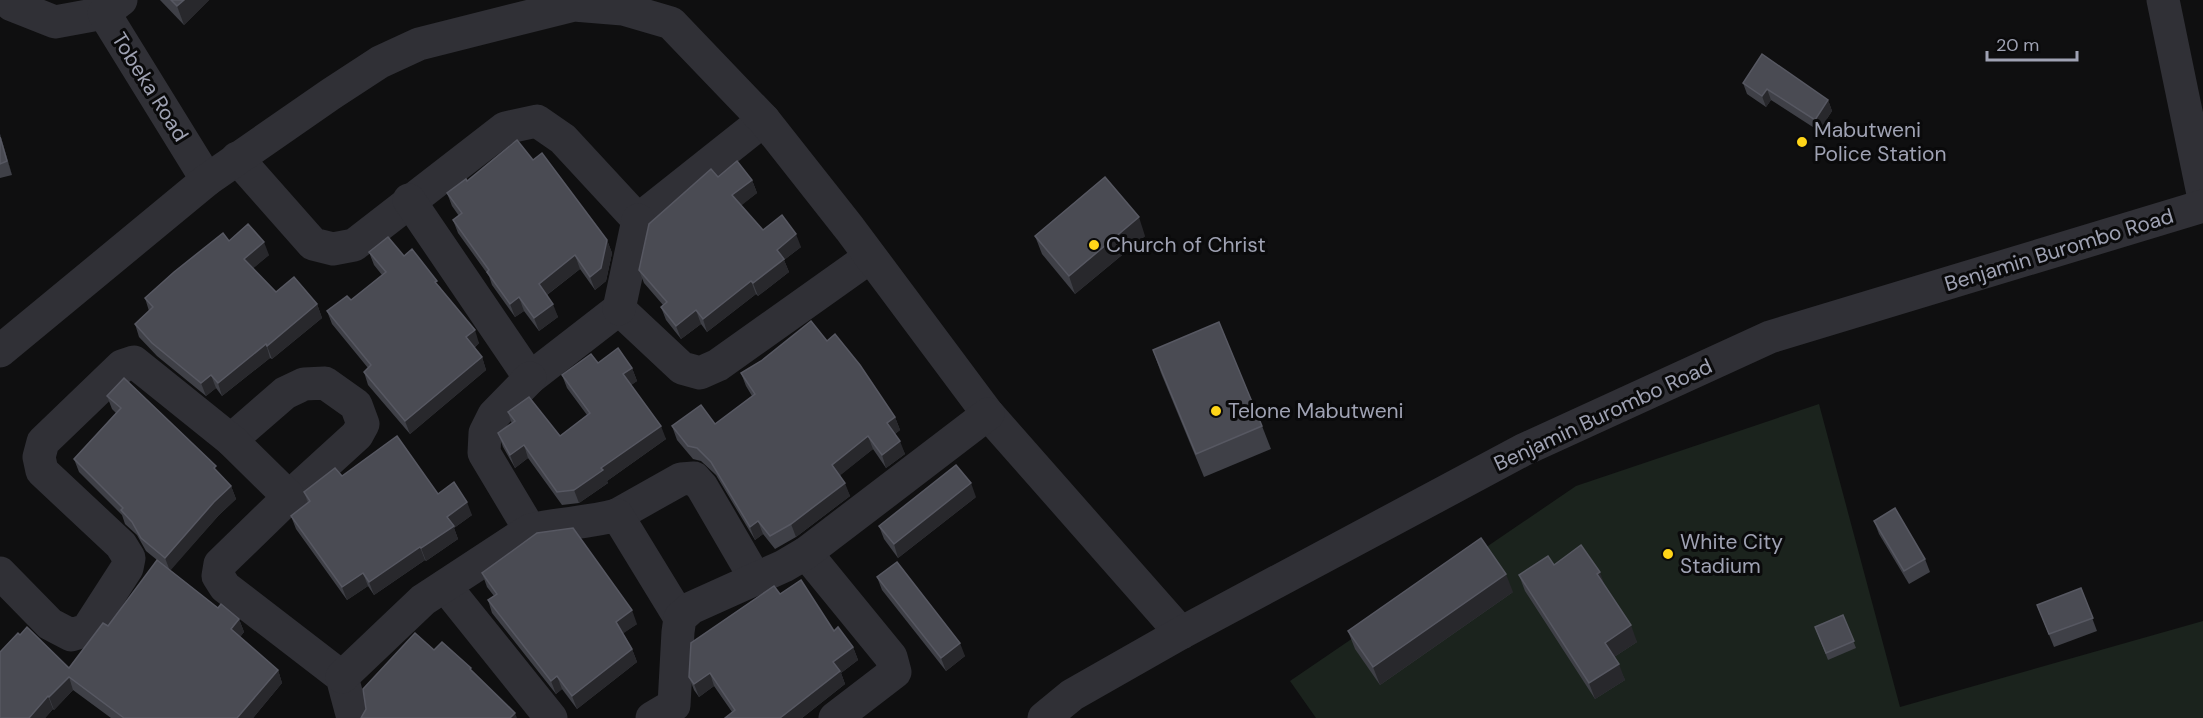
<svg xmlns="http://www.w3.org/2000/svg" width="2203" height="718" font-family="'DM Sans',sans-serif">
<rect width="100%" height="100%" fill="#0f0f10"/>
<!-- green -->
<path fill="#1b231d" d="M1819 404 1900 707 2203 621V718H1316L1290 681 1576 486Z"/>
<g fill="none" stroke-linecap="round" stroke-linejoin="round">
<!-- minor -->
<g stroke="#303036" stroke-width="33">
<path d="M6 0 12 5 55 22 104 13"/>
<path d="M121 0 104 13 207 180"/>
<path d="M237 158 313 244 333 249 354 245 505 128 537 121 563 139 638 220 764 120"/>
<path d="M409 200 530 378 619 309 682 368 700 373 718 365 870 257"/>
<path d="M619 309 638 220"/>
<path d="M0 351 207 180 331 94 380 62 419 44 574 5 623 9 671 23 764 120 850 229 988 414 1181 633"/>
<path d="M231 440 285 393 304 384 325 383 356 405 363 424 357 435 289 497"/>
<path d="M617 515 681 479 694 478 702 487 755 578"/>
<path d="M530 530 484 453 485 433 494 415 530 378"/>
<path d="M806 553 891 657 895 672 835 718"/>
<path d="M0 573 50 624 71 635 87 630 127 568 129 558 121 545 42 471 39 457 43 442 122 366 134 362 231 440 289 497 220 564 218 576 225 587 342 677 353 718"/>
<path d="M445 586 551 718"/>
<path d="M342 677 423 600 530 530C559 523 588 523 617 515L680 618"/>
<path d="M652 718 674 705 678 632 680 618 691 608 784 566 806 553 988 414"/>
</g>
<!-- tertiary -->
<g stroke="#303036" stroke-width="33">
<path d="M2163 0 2203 194"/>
<path d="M1044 718 1072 695 1181 633 1523 450 1770 337 2203 206"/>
</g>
</g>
<!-- wall -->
<g fill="#3f4047">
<path d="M160 0H209L184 25Z"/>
<path d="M1743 83 1828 100 1832 111 1819 131 1771 100 1766 107 1747 94Z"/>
<path d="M0 134 12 175 0 178Z"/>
<path d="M533 160 607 240 612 253 606 281 595 290 580 269 547 295 558 317 539 331 524 311 515 317 492 285 489 276 458 233 453 220 459 216 452 206 447 193 467 181Z"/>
<path d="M718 177 752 180 757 193 741 205 763 230 801 247 784 260 789 272 758 296 756 294 707 332 701 324 681 339 666 320 661 307 663 305 644 283 639 270Z"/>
<path d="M1035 236H1145L1075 294 1042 254Z"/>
<path d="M229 241 269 255 253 268 276 292 317 304 322 318 272 359 270 358 222 396 216 388 206 396 157 356 139 337 135 324 149 311 145 298Z"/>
<path d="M369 252 404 256 440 287 479 343 474 348 482 357 486 370 410 434 368 385 364 372 368 368 332 324 327 311 351 300 382 275 374 265Z"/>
<path d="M827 341 895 417 900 430 895 434 905 454 886 468 873 449 840 475 850 496 796 537 775 549 763 534 755 540 716 475 701 461 693 459 677 440 672 426 715 424 752 396 746 386 741 373Z"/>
<path d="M1153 350 1262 426 1271 449 1204 477 1161 373Z"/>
<path d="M598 363 632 368 637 381 631 385 666 439 607 481 608 483 579 503 562 505 528 458 515 468 503 447 498 433 512 424 508 412 560 436 587 415 567 388 562 375Z"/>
<path d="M107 396 218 472 231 486 236 499 219 515 170 570 218 608 239 619 244 632 240 637 278 670 282 683 253 718H111L73 690 54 710 53 709 45 718H0L69 668 108 626 157 560 146 551 137 535 125 524 122 515 79 472 74 459 116 413 112 409Z"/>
<path d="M304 492 438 494 472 515 454 528 458 539 426 561 425 560 374 595 368 586 347 600 296 529 291 516 308 503Z"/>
<path d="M976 497 898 558 884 539 879 526Z"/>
<path d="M1874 521 1925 559 1930 572 1909 584 1879 534Z"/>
<path d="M1554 565 1606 588 1637 642 1614 657 1625 680 1595 699 1525 591 1519 575Z"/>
<path d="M482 573 637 624 623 633 632 649 637 662 577 709 562 689 556 694 492 613 488 600 494 596 487 587Z"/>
<path d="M877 577 965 656 946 671 882 590Z"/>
<path d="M2081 588 2097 631 2054 647 2037 605Z"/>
<path d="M1513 592 1380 685 1355 649 1348 631Z"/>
<path d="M780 594 834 631 853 647 858 660 841 673 845 684 802 718H725L732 712 714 686 699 697 694 690 689 677Z"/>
<path d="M1843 615 1856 648 1828 660 1815 627Z"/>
</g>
<!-- shaded-wall -->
<g fill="#28282c">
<path d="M184 0H209L184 25 177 6Z"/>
<path d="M1767 89 1771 100 1766 107 1762 96Z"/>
<path d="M1828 100 1832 111 1819 131 1815 120Z"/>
<path d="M0 134 12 175 0 137Z"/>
<path d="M752 180 757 193 737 209 732 195Z"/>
<path d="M1139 217 1145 236 1075 294 1069 276Z"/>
<path d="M796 234 801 247 784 260 789 272 758 296 753 283 777 250Z"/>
<path d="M607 240 612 253 606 281 595 290 590 277Z"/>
<path d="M264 242 269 255 249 272 244 259Z"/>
<path d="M575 255 580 269 544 297 539 284Z"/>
<path d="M751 281 756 294 707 332 703 319Z"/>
<path d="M519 297 524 311 515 317 510 304Z"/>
<path d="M317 304 322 318 272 359 267 346Z"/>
<path d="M553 304 558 317 539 331 534 318Z"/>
<path d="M696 310 701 324 681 339 676 326Z"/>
<path d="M475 330 479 343 471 350 466 337Z"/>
<path d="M266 344 270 358 222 396 218 383Z"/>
<path d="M482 357 486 370 410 434 405 421Z"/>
<path d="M632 368 637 381 628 387 623 374Z"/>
<path d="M211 375 216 388 206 396 201 383Z"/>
<path d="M895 417 900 430 892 436 887 423Z"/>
<path d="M661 426 666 439 607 481 608 483 579 503 574 490 601 468Z"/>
<path d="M868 436 873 449 837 478 832 465Z"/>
<path d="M900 441 905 454 886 468 882 455Z"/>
<path d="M524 445 528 458 515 468 510 455Z"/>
<path d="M845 483 850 496 796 537 791 524Z"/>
<path d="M971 483 976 497 898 558 894 544Z"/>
<path d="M231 486 236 499 219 515 170 571 165 558 214 502Z"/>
<path d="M467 502 472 515 454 528 458 539 426 561 421 548 447 517Z"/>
<path d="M758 521 763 534 755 540 750 527Z"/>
<path d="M420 547 425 560 374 595 369 582Z"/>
<path d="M1600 572 1606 589 1597 574Z"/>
<path d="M363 573 368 586 347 600 342 587Z"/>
<path d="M1506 574 1513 592 1380 685 1373 667Z"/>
<path d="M632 610 637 624 621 635 616 622Z"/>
<path d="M239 619 244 632 236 642 231 629Z"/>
<path d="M1631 625 1637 642 1611 659 1605 643Z"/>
<path d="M960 643 965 656 946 671 941 658Z"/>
<path d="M853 647 858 660 841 673 845 684 802 718H780L833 662Z"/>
<path d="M632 649 637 662 577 709 572 696Z"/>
<path d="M1619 664 1625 680 1595 699 1589 683Z"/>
<path d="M278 670 282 683 253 718H237Z"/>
<path d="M710 673 714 686 699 697 694 684Z"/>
<path d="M557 676 562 689 556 694 551 681Z"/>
<path d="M69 677 73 690 54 710 49 697Z"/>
<path d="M48 696 53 709 45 718H29Z"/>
<path d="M515 713 517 718H510Z"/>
</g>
<!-- building -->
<g fill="#4a4b53" stroke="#575862" stroke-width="1.5">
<path d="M171 0H184L177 6Z"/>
<path d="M1762 54 1828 100 1815 120 1767 89 1762 96 1743 83Z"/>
<path d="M0 137 7 161 0 164Z"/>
<path d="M517 140 533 160 542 153 607 240 601 268 590 277 575 255 539 284 553 304 534 318 519 297 510 304 487 272 489 270 453 220 462 213 447 193 466 179 467 181Z"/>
<path d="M737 161 752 180 732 195 763 230 782 215 796 234 777 250 784 259 753 283 751 281 703 319 696 310 676 326 661 307 667 302 639 270 649 224 711 169 718 177Z"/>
<path d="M1105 177 1139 217 1069 276 1035 236Z"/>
<path d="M248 224 264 242 244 259 276 292 294 277 317 304 267 346 266 344 218 383 211 375 201 383 152 343 135 324 153 307 145 298 174 272 223 233 229 241Z"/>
<path d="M388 237 404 256 412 249 437 281 435 282 475 330 466 337 482 357 405 421 364 372 371 365 327 311 347 296 351 300 386 272 369 252Z"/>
<path d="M811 321 827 341 835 334 860 365 895 417 887 423 900 441 882 455 868 436 832 465 845 483 791 524 770 536 758 521 750 527 711 462 697 448 688 446 672 426 701 405 715 424 755 394 741 373 761 361Z"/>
<path d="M1219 322 1262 426 1196 454 1153 350Z"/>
<path d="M618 348 632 368 623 374 661 426 601 468 603 470 574 490 557 492 524 445 510 455 498 433 515 421 508 412 529 397 560 436 590 413 562 375 591 354 598 363Z"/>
<path d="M124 378 216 466 214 468 231 486 214 502 165 558 141 538 132 522 121 510 123 508 74 459 121 408 107 396Z"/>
<path d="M397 436 438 494 454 482 467 502 447 517 454 526 421 548 420 547 369 582 363 573 342 587 291 516 310 501 304 492 335 468 342 476Z"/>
<path d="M956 465 971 483 894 544 879 526Z"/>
<path d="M1895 508 1925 559 1904 571 1874 521Z"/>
<path d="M573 528 632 610 616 622 632 649 572 696 557 676 551 681 488 600 497 594 482 573 537 533Z"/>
<path d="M1481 538 1506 574 1373 667 1348 631Z"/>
<path d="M1581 545 1600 572 1597 574 1631 625 1605 643 1619 664 1589 683 1519 575 1548 556 1554 565Z"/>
<path d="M157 560 218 608 221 604 239 619 231 629 278 670 237 718H124L69 677 49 697 48 696 29 718H0V652L18 633 20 635 27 627 69 668 103 623 108 626Z"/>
<path d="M897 562 960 643 941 658 877 577Z"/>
<path d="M801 580 834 631 838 627 853 647 833 662 840 671 780 718H725L735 710 710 673 694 684 689 677 691 643 774 586 780 594Z"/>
<path d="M2081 588 2093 618 2049 634 2037 605Z"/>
<path d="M1843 615 1854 641 1826 653 1815 627Z"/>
<path d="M415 633 434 650 442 642 471 668 470 669 515 713 510 718H361L366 709 363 689Z"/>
</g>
<!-- markers -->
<g fill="#ffd518" stroke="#0a0a0b" stroke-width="2">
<circle cx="1802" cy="142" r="6"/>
<circle cx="1094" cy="245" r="6"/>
<circle cx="1216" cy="411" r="6"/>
<circle cx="1668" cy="554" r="6"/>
</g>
<g text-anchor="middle" stroke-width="6" stroke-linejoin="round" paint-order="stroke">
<!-- street labels -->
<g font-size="21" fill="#9fa2b3" stroke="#0a0a0b">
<text transform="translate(150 87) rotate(58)" y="7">Tobeka Road</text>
<text transform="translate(2059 250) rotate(-17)" y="7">Benjamin Burombo Road</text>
<text transform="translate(1603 415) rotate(-25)" y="7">Benjamin Burombo Road</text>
</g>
<!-- poi labels -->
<g font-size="21" fill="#9fa2b3" stroke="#0a0a0b" text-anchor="start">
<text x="1814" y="137">Mabutweni<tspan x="1814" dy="24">Police Station</tspan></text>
<text x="1106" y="252">Church of Christ</text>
<text x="1228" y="418">Telone Mabutweni</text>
<text x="1680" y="549">White City<tspan x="1680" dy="24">Stadium</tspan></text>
</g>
</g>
<!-- scale -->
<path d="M1987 51v9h90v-9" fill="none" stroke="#9fa2b3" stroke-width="3"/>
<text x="1996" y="51" font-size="18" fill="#9fa2b3" stroke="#0a0a0b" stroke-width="4.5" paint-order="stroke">20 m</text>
</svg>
